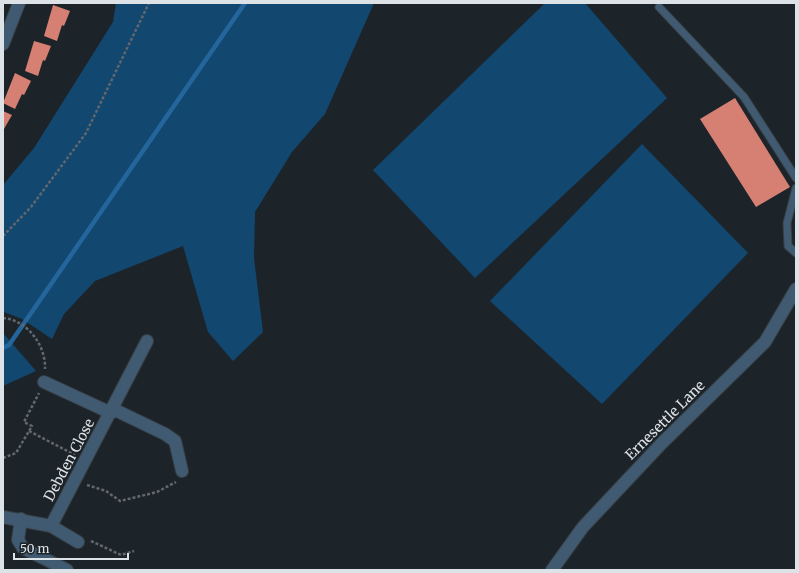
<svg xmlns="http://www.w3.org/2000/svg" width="799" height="573" font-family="Merriweather,serif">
<rect width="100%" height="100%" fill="#1c242a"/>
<!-- green -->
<g fill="#124770">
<path d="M116 3H374L325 114 292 152 255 212 254 258 263 332 233 361 208 332 183 246 95 281 64 314 52 339 22 319 4 312 3 324V185L34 148 113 22Z"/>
<path d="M545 3H585L667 98 475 278 373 170Z"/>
<path d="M642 144 748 253 602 404 490 301Z"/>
<path d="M3 333 36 371 3 386Z"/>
</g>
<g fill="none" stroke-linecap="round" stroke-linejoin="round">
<!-- stream -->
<path stroke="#24669c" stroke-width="4.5" d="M3 348 9 345 245 3"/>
</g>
<!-- building -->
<g fill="#d58072">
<path d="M53 5 70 11 64 26 62 25 57 41 44 36Z"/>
<path d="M34 41 51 46 45 61 43 60 38 76 25 71Z"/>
<path d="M15 73 31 81 24 95 22 94 15 109 3 103Z"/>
<path d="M735 98 790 187 756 207 700 119Z"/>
<path d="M3 111 12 115 4 129H3Z"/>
</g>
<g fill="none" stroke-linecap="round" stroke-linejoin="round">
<defs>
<g id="lane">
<path d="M659 7 744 97 796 178"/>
<path d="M796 188 787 223 788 246 796 253"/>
</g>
<g id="street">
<path d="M3 44 19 3"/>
<path d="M44 382 111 413"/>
<path d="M113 409 165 434 175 441 182 471"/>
<path d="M3 517 51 526 78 542"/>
<path d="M21 519 18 540 23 548 67 570"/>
<path d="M51 526 147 341"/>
<path d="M552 570 583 527 662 443 765 342 796 289"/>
</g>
</defs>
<!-- lane casing -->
<use href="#lane" stroke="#373f44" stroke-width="9"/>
<!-- street casing -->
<use href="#street" stroke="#373f44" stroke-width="14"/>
<!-- path -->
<g stroke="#61676d" stroke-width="2.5" stroke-dasharray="3 2" stroke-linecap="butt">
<path d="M3 236 31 207 86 133 149 3"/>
<path d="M3 318C27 320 46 345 45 369"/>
<path d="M29 431 75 455"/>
<path d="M3 458 16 453 32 426 24 422 39 393"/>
<path d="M87 485 106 491 120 501 157 492 176 482"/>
<path d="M91 541 121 555 134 551"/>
</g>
<!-- lane -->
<use href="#lane" stroke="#405a71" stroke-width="7"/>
<!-- street -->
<use href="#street" stroke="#405a71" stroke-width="12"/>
</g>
<g text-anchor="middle" stroke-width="4" stroke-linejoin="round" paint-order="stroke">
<!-- street labels -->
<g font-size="14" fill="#dde2e6" stroke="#1c242a">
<text transform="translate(665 420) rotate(-45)" y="5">Ernesettle Lane</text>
<text transform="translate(69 460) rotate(-62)" y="5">Debden Close</text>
</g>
</g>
<!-- border -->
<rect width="799" height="573" fill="none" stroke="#dde2e6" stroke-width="8"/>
<!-- scale -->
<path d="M14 553v6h114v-6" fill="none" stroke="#dde2e6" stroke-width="2"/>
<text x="20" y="553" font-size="12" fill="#dde2e6" stroke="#1c242a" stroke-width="3" paint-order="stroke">50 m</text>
</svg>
